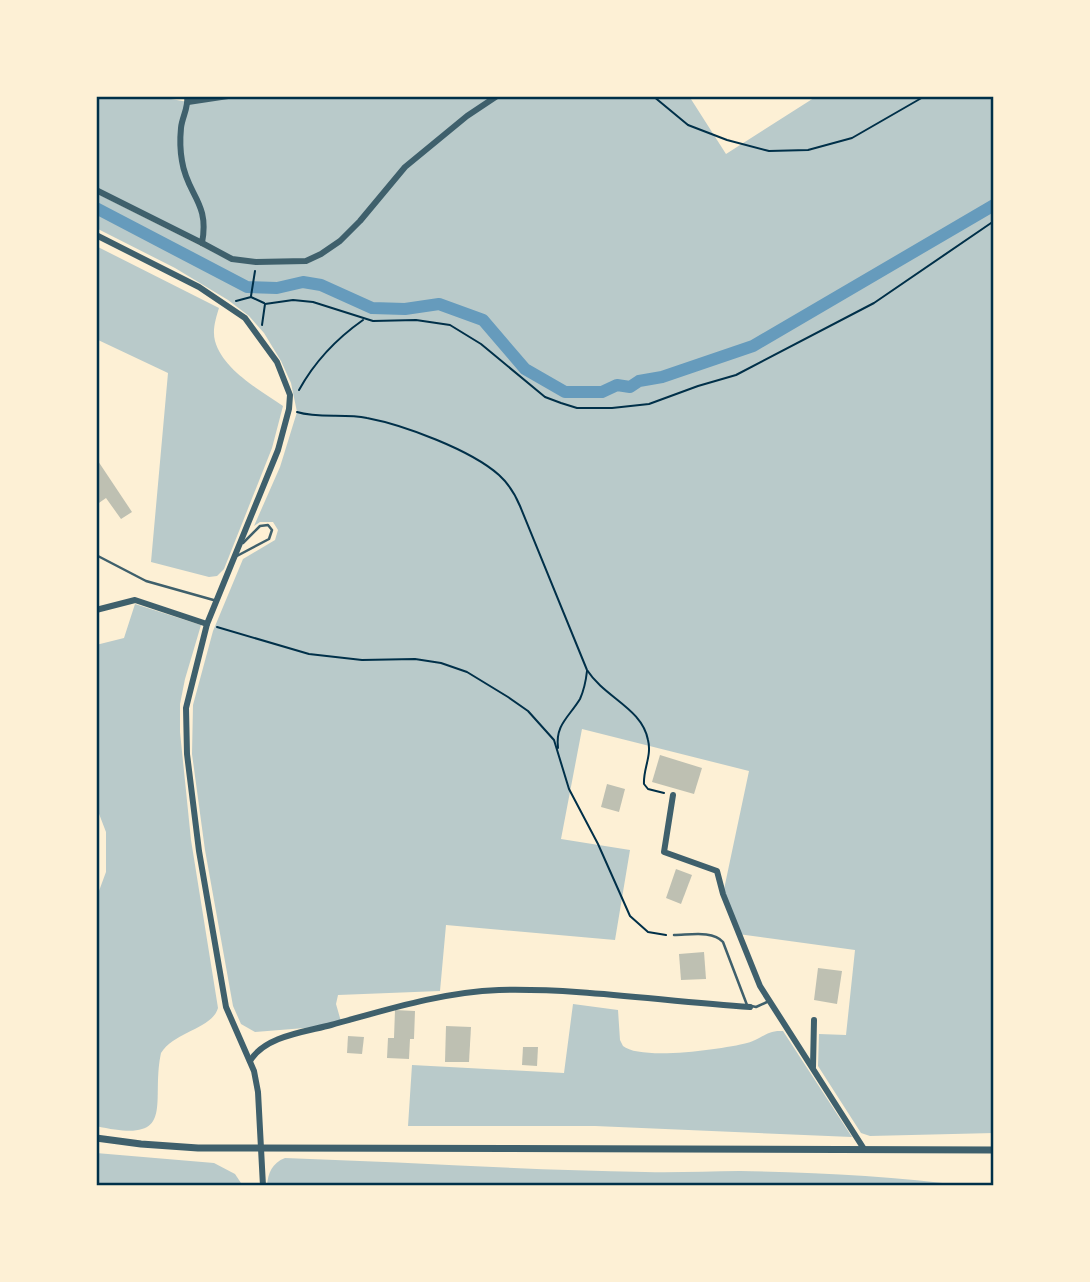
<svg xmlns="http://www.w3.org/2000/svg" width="1090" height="1282" font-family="'Golos Text',sans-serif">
<rect width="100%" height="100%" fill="#fdf0d5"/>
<!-- green -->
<g fill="#b9caca">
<path d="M96 96H154L188 102 228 96H689L726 154 817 96H994V1133L870 1136 861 1133 818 1066 819 1034 846 1035 855 950 738 934 723 894 749 771 582 729 561 839 630 850 615 940 446 925 440 991 338 995 336 1004 342 1025 255 1032 241 1024 233 1006 205 850 192 754 193 705 213 631 243 559 275 540 278 530 273 522H260L254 526 280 467 297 412 291 383 281 361 264 333 249 316 228 300 175 268 96 228V193L231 261 256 264 310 263 306 261 256 262 232 259 203 242C210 208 192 194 183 164 180 151 180 133 183 120 165 161 210 198 201 242L96 189Z"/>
<path d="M96 246 219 308C216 318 212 330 215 341 223 370 260 390 283 406L272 448 224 569 217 576 209 577 151 562 168 373 96 339Z"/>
<path d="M135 604 201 625 185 679 180 704V732L191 840 218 1008C212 1029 175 1031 161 1053 150 1104 179 1145 96 1126V899L106 872V832L96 806V645L124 638Z"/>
<path d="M573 1004 618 1010 620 1040 623 1046C641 1061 724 1049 747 1043 763 1039 765 1030 783 1031L852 1137 595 1126H408L412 1065 564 1073Z"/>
<path d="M96 1153 214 1163 235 1174 243 1186H96Z"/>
<path d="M285 1158C405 1162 525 1170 645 1172 677 1173 709 1171 740 1171 816 1172 893 1176 968 1186H267C268 1173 272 1163 285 1158Z"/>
</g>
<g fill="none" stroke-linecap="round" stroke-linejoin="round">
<!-- canal -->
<path stroke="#669bbc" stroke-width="12" d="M96 208 247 287 277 288 303 282 321 285 372 308 405 309 439 304 483 320 525 369 565 392H602L617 385 630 387 639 381 662 377 753 346 994 205"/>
</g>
<!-- building -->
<g fill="#bec0b2">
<path d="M96 458 132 512 121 519 106 498 96 505Z"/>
<path d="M660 755 702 768 694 794 652 782Z"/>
<path d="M607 784 625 789 619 812 601 807Z"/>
<path d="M676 869 692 875 681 904 666 898Z"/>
<path d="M704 952 706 979 681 980 679 954Z"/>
<path d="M818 968 842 971 837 1004 814 1000Z"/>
<path d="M395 1010 415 1011 414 1039H410L409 1059 387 1058 388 1038H394Z"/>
<path d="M446 1026 471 1027 469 1062H445Z"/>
<path d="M348 1036 364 1037 362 1054 347 1053Z"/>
<path d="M523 1047H538L537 1066 522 1065Z"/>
</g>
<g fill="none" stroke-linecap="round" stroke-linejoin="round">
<!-- path -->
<g stroke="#003049" stroke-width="2">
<path d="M653 96 688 125 727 140 769 151 808 150 852 138 925 96"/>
<path d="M251 296 255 271"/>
<path d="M236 301 251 297 264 303"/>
<path d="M262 325 265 304 293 300 313 302 373 321 416 320 450 325 481 344 545 397 561 403 577 408H612L649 404 698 386 736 375 874 303 994 221"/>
<path d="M299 390C315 361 336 339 363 320"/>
<path d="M297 412C319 419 344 413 367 418 404 425 471 450 499 475 509 484 515 494 520 506L587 670C605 698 642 708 648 740 652 756 643 769 644 784L648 789 664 793"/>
<path d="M217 627 309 654 362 660 415 659 441 663 467 672 508 697 528 711 554 740 569 789 598 844 630 916 648 932 666 935"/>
<path d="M558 748C555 725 569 717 580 699 584 690 586 680 587 671"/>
</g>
<!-- service -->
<g stroke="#3f606c" stroke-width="2.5">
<path d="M96 555 146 581 217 601"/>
<path d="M235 557 269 539 272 530 268 525 260 526 243 543"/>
<path d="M674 935C689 935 713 930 723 942L747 1005 756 1007 767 1002"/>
</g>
<!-- minor -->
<g stroke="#3f606c" stroke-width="6">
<path d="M188 102 228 96"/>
<path d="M96 190 202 243C210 202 187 195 182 161 180 150 180 138 181 128 182 117 189 107 187 96"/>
<path d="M96 235 199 287 245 318 277 362 290 395 289 409 278 450 207 624 186 708 187 754 199 851 226 1007 254 1071 258 1092 263 1186"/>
<path d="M202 243 232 259 256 262 306 261 321 254 340 241 360 221 405 167 467 116 497 96"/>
<path d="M96 610 135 600 207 624"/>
<path d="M673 795 664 852 717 871 723 894 760 986 864 1149"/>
<path d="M250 1061C265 1036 305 1032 331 1025 386 1010 442 992 499 990 583 988 667 1002 750 1007"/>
<path d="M813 1067 814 1020"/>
</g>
<!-- tertiary -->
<path stroke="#3f606c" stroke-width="7" d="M96 1138 141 1144 198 1148C463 1149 729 1148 994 1150"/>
</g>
<!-- border -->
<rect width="1090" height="1282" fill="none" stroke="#fdf0d5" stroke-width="196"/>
<rect x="98" y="98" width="894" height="1086" fill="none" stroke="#003049" stroke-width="2.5"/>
</svg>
